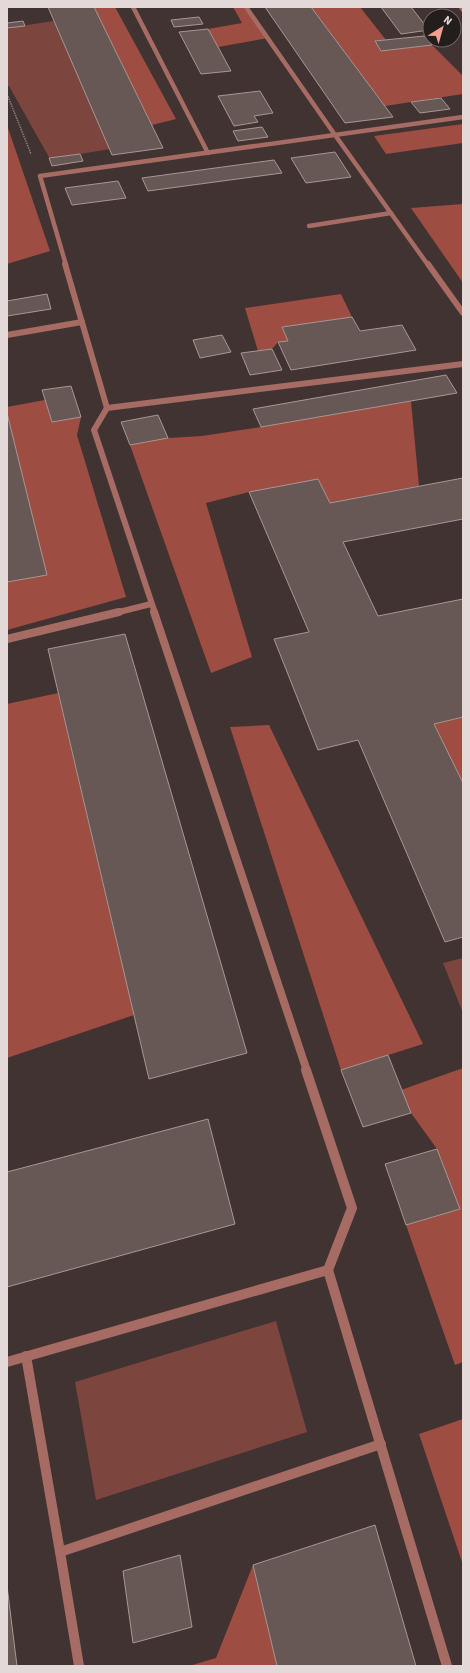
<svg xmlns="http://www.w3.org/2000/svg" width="470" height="1673" font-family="'Source Sans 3',sans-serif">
<rect width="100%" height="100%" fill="#413331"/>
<!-- green -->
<g fill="#7c463e">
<path d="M54 21 110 149 50 159 9 86H7V28Z"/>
<path d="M463 958V1013L443 963Z"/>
<path d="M276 1321 307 1432 96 1500 75 1382Z"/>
</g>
<!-- forest -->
<g fill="#9e4d42">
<path d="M94 7H115L176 119 152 125Z"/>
<path d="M233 7H246L268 38 218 47 208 29 242 23Z"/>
<path d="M311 7H360L386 40 375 41 381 51 432 45 463 76V94L385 106Z"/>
<path d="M463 124V143L386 154 374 136Z"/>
<path d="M7 125 50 251 7 264Z"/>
<path d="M463 204V283L411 208Z"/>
<path d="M341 294 352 317 282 327 288 341 278 342 272 349 258 351 245 308Z"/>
<path d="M45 400 52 422 81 417 77 435 126 597 7 630V582L46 575 7 413V407Z"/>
<path d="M411 401 419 486 330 503 249 492 206 503 252 657 211 673 130 445 168 438 202 436 261 427Z"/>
<path d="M58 693 134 1015 7 1058V704Z"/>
<path d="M463 717V783L434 724Z"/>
<path d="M269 725 423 1044 341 1070 230 727Z"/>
<path d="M463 1068V1362L455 1365 406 1225 460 1209 437 1149 411 1113 401 1090Z"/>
<path d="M463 1419V1565L419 1434Z"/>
<path d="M253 1565 277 1666H189L216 1658Z"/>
</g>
<!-- building -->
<g fill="#675855" stroke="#a89794">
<path d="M48 7H94L163 148 112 155Z"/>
<path d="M265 7H311L393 117 345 123Z"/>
<path d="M381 7H411L429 30 401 34Z"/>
<path d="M199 17 203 24 174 27 171 20Z"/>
<path d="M23 21 25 26 7 28V23Z"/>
<path d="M208 29 218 47 231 71 201 74 179 32Z"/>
<path d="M424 36 432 45 381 51 375 41Z"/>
<path d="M260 91 273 113 254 116 258 122 234 126 218 96Z"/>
<path d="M441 98 450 109 420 113 411 102Z"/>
<path d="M262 127 268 137 238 141 233 131Z"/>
<path d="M335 152 351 177 306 183 291 158Z"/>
<path d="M80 154 83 161 52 166 49 158Z"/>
<path d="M274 160 282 173 148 191 142 178Z"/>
<path d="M118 181 126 198 72 205 65 188Z"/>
<path d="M47 294 51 309 7 316V301Z"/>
<path d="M352 317 360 331 402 325 416 350 291 370 278 342 288 341 282 327Z"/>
<path d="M222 335 231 352 200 358 193 340Z"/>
<path d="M272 349 282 370 250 375 241 353Z"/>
<path d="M446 375 457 393 261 427 253 409Z"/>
<path d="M71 386 81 417 52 422 42 390Z"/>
<path d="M7 413 47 575 7 582Z"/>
<path d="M158 415 168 438 130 445 121 422Z"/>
<path d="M463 478V519L343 542 378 616 463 599V717L434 724 463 783V937L445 942 358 740 318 750 274 639 309 632 249 492 318 479 330 503Z"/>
<path d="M125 634 247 1053 149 1079 48 649Z"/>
<path d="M388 1055 411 1113 363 1127 341 1070Z"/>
<path d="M208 1119 235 1224 7 1287V1172Z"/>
<path d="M437 1149 460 1209 406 1225 385 1164Z"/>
<path d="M375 1525 416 1666H277L253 1565Z"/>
<path d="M180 1555 192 1627 133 1643 123 1571Z"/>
<path d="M7 1586 17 1666H7Z"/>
</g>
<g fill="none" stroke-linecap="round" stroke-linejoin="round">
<!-- path -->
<path stroke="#8a7e7d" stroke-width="1.5" stroke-dasharray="1.5 1" stroke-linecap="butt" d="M7 94 31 154"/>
<!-- service-far3 -->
<g stroke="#a66b62" stroke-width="4.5">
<path d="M133 7 208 153"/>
<path d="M246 7 335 135 428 265"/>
<path d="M461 7 463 10"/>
<path d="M309 226 391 213"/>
<path d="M66 265 40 176 463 117"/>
</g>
<!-- service-far2 -->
<g stroke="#a66b62" stroke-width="6">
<path d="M65 264 107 408 463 364"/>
<path d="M428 264 463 313"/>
<path d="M7 335 82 322"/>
<path d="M107 408 94 430 155 613"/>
<path d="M115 613 151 604"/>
</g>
<!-- service-far1 -->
<g stroke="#a66b62" stroke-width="8">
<path d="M154 612 307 1071"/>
<path d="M7 639 119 612"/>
</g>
<!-- service -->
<g stroke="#a66b62" stroke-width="10">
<path d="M306 1070 352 1208 328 1270"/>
<path d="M26 1356 60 1552 381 1444"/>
<path d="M7 1362 328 1270 447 1666"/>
<path d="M60 1552 79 1666"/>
</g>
</g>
<!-- border -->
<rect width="470" height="1673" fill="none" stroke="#e3d9d8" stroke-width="16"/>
<!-- north arrow -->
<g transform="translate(442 28) rotate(37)"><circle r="19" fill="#231d1c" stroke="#706867"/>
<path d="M0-3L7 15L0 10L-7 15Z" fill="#f59d8f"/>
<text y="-6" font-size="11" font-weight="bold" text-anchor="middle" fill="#e3d9d8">N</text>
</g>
</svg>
